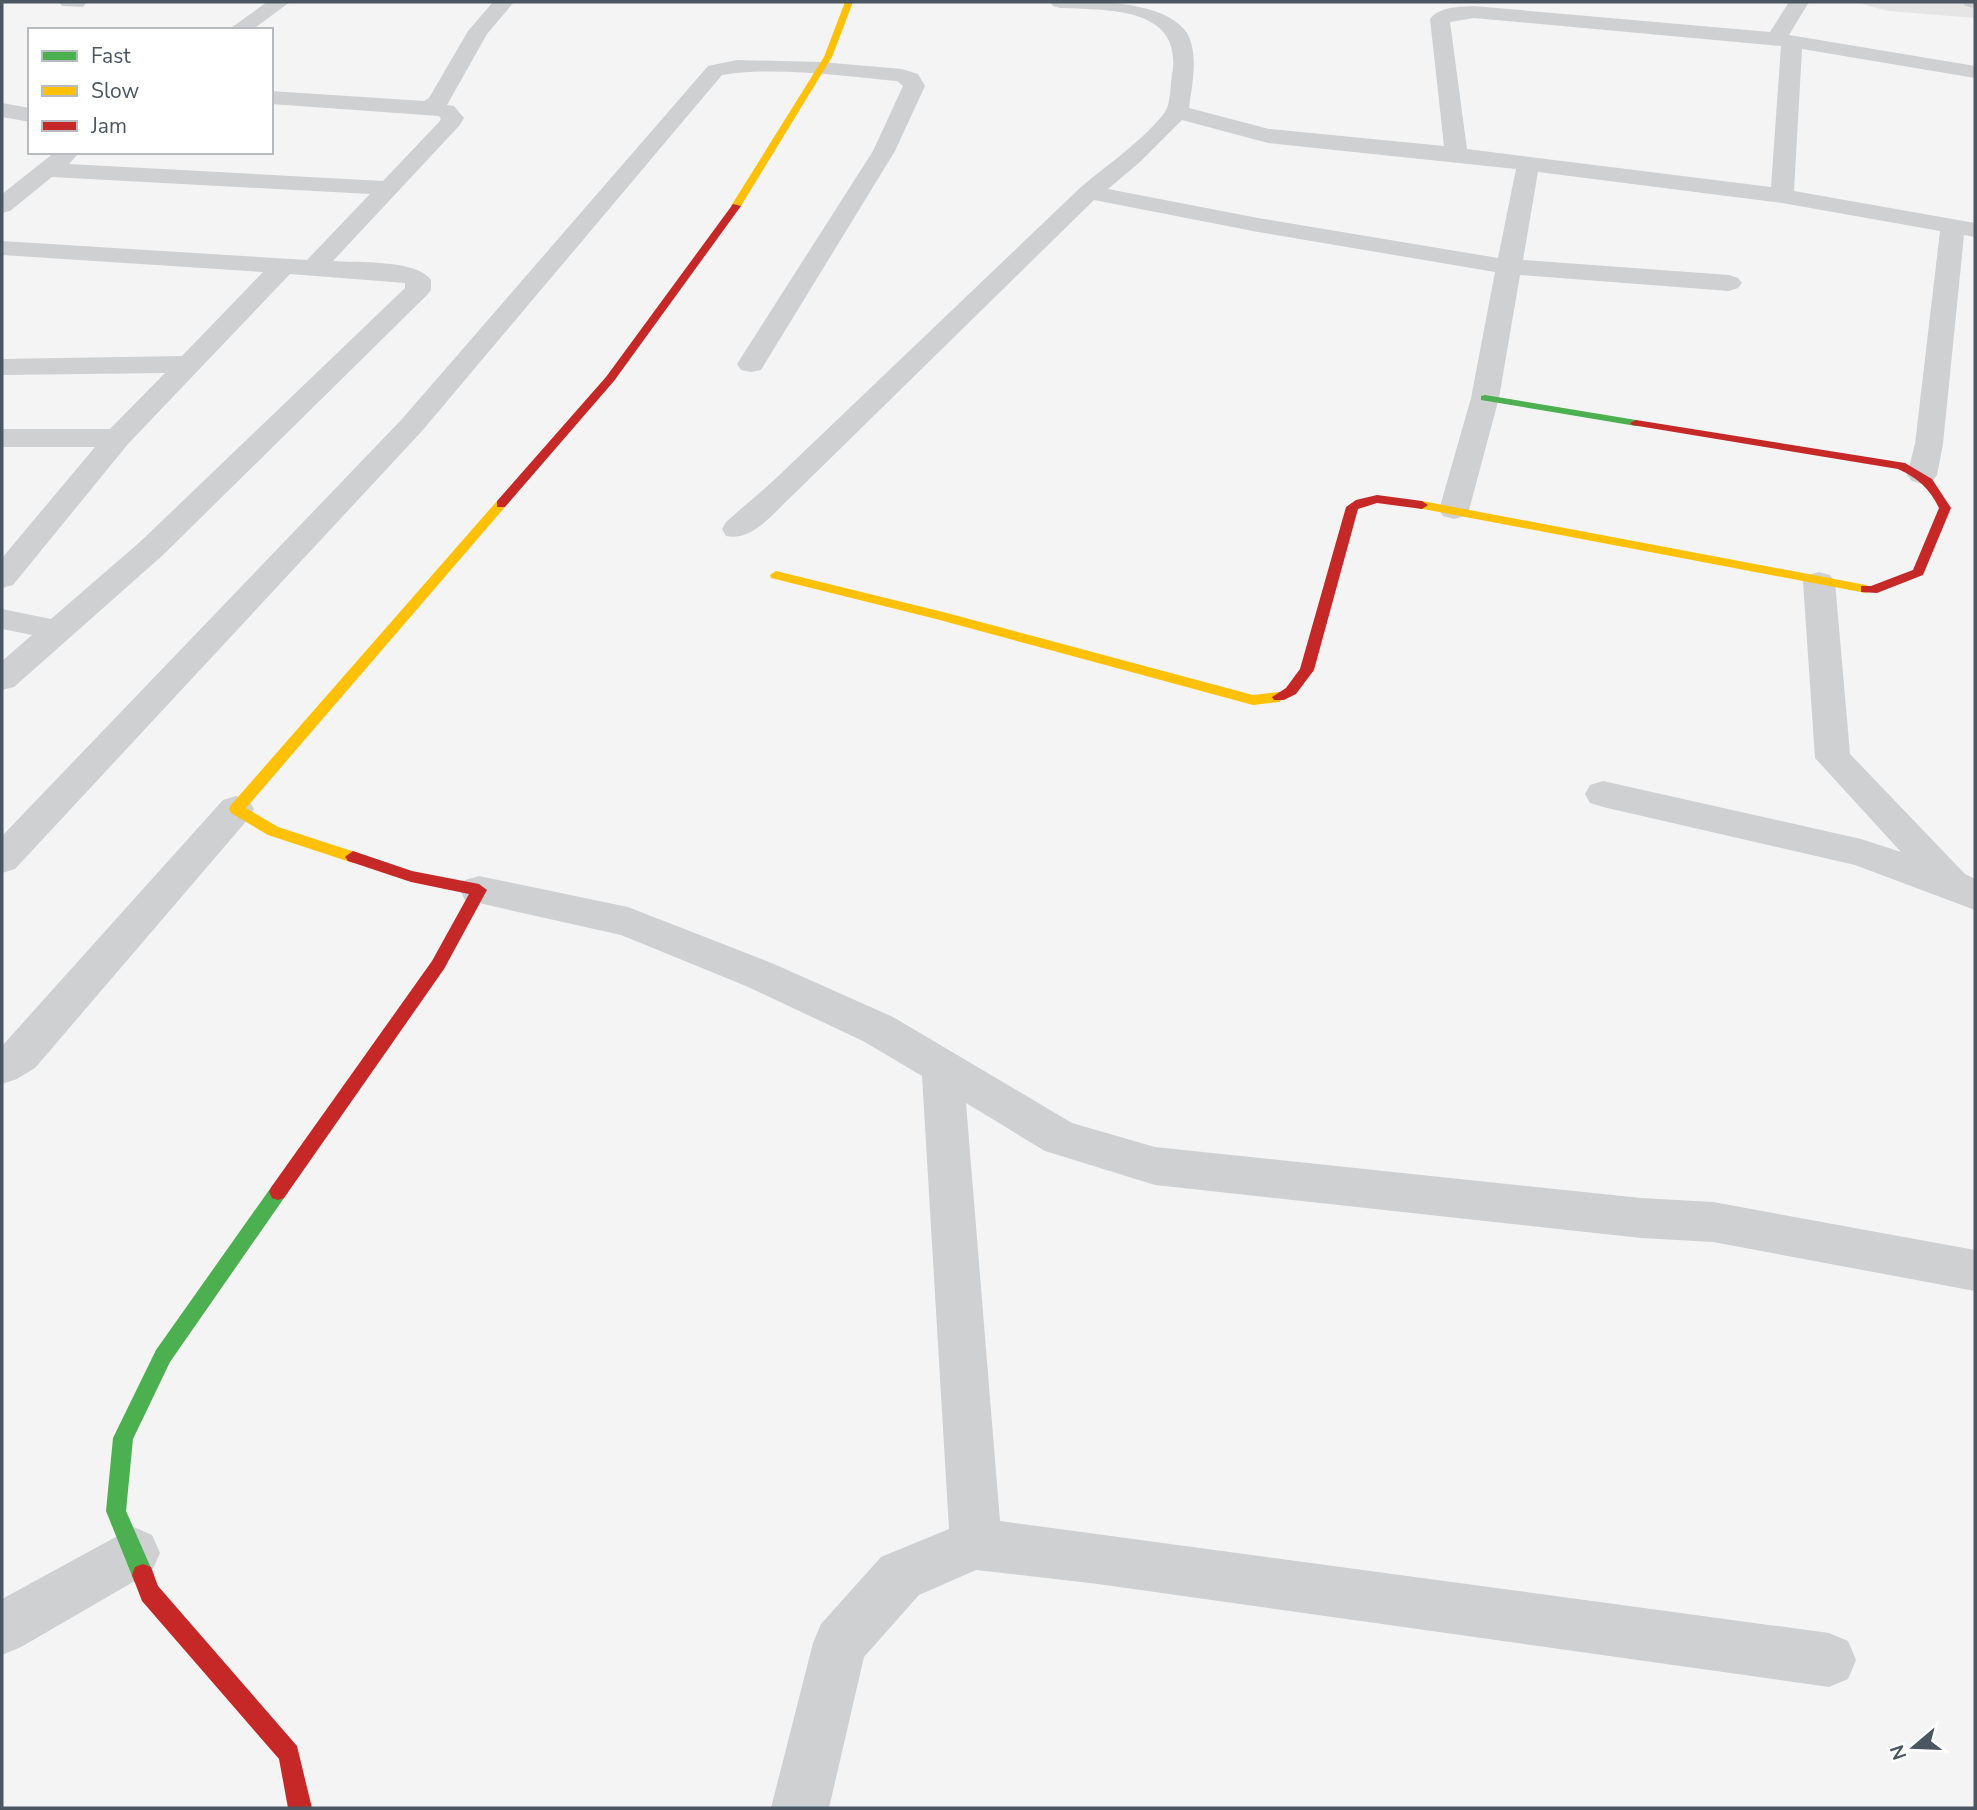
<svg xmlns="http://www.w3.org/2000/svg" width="1977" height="1810" font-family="'Nunito Sans',sans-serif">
<rect width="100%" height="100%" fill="#f4f4f4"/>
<!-- education -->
<path fill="#e6e5e6" d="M1855 2H1975V18L1888 11Z"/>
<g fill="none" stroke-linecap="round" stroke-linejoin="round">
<!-- street -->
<g fill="#ced0d2" fill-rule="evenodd">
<path d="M59 2H85L86 3 83 7 62 6Z"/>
<path d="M267 2H290L252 30H228Z"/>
<path d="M493 2H514L487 34 447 105 454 106 464 118 459 126 333 261C358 263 416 259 431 280V290L427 295 163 555 14 687 2 690V661L32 635 2 629V609L51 619 141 541 405 288V283L290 274 128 444 13 585 2 588V558L95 447H2V429H110L165 373 2 375V359L182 356 263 272 2 255V241L307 260 370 194 52 177 10 211 2 213V194L55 152H76L77 155 69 164 383 181 439 122 441 119 439 116 271 104V91L424 101 429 98 468 31Z"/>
<path d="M1050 2C1089 0 1165 0 1187 33 1199 55 1192 85 1189 108L1269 129 1444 146 1430 19C1440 6 1459 7 1474 6L1770 32 1789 2H1809L1789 35 1975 66V78L1802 49 1794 191 1975 223V237L1964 235 1943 444 1937 475 1932 481 1922 484 1912 481 1907 475 1915 444 1940 231 1782 203 1538 172 1523 260 1729 275 1738 278 1742 283 1738 288 1729 291 1520 275 1499 398 1469 510 1465 516 1454 519 1443 516 1439 510 1471 398 1495 272 1258 232 1094 200 794 494C775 511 753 542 726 536L722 529 726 522 772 482 1081 187C1106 166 1146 138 1165 112 1171 103 1170 86 1172 75 1184 6 1107 10 1060 8L1053 6ZM1474 18 1781 46 1771 187 1467 149 1450 22ZM1182 120 1268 143 1516 169 1498 258 1258 218 1108 189 1140 162Z"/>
<path d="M1962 2H1975V8L1965 6Z"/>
<path d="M737 60 821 62 902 69 918 74 925 86 895 151 761 370 751 372 741 370 737 364 873 151 903 86 897 81C844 76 774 66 722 75L422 431 15 869 2 873V836L402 419 708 66Z"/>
<path d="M2 103 30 108V122L2 117Z"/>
<path d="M1819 572 1830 575 1835 582 1850 754 1965 874 1975 879V910L1855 865 1603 807 1590 803 1585 794 1590 785 1603 781 1861 839 1901 852 1815 758 1803 582 1808 575Z"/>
<path d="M236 796 249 800 254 809 249 818 35 1068 17 1079 2 1084V1046L223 800Z"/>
<path d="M479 876 628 907 774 964 893 1017 1072 1123 1155 1147 1641 1198 1713 1202 1975 1250V1291L1713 1242 1641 1238 1155 1185 1045 1151 966 1103 1000 1521 1829 1633 1848 1641 1856 1660 1848 1679 1829 1687 1098 1584 976 1570 919 1595 864 1657 829 1808H771L813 1643 821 1624 881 1557 949 1529 922 1076 863 1041 746 986 621 935 465 900 460 890 465 880Z"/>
<path d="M134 1527 152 1535 160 1553 152 1571 21 1647 2 1655V1599Z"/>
</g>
<!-- fast -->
<g fill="#4caf50" fill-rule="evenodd">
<path d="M1485 395 1636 420 1642 423 1636 426 1481 400V396Z"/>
<path d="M278 1184 284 1186 287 1192 284 1198 170 1362 133 1439 126 1511 154 1575 151 1583 143 1586 135 1583 106 1511 113 1438 156 1350 272 1186Z"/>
</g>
<!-- slow -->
<g fill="#ffc107" fill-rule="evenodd">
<path d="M845 2H853L832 57 741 206 733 208 731 206 824 57Z"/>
<path d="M501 500 505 501V507L246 808 278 827 358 853 361 857 358 861 353 863 268 835 231 813 229 809 231 805 497 501Z"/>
<path d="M1422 501 1866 585 1873 589 1866 593 1418 508V502Z"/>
<path d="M776 571 943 612 1253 695 1279 692 1286 697 1279 702 1253 705 936 619 771 578 770 575Z"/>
</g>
<!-- jam -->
<g fill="#c62828" fill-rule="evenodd">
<path d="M733 204 741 206 614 381 505 507H497V501L606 377Z"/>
<path d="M1636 420 1905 463 1932 479 1951 508 1923 575 1877 593 1861 592V586H1871L1913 570 1939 508C1930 489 1918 478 1898 469L1632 425 1630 423Z"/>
<path d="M1377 495 1422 501 1428 505 1422 509 1377 503 1358 509 1314 670 1296 694 1284 700H1274L1272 697 1286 688 1300 669 1346 507 1356 500Z"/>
<path d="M353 851 412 871 479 884 487 890 444 969 284 1198 278 1200 272 1198 269 1192 272 1186 432 961 469 894 411 882 348 861 345 857Z"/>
<path d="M143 1564 151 1567 158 1586 297 1746 312 1808H288L279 1759 142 1601 132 1575 135 1567Z"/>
</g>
</g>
<!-- border -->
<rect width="1977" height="1810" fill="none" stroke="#4a5661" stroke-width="7"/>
<!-- legend -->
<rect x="28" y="28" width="245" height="126" fill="#ffffff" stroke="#b7bbc0" stroke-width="2"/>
<rect x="42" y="51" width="35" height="10" fill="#4caf50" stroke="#b7bbc0" stroke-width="2"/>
<text x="91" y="63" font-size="21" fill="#4a5661">Fast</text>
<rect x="42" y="86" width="35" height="10" fill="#ffc107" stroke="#b7bbc0" stroke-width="2"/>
<text x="91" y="98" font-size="21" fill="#4a5661">Slow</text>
<rect x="42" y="121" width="35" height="10" fill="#c62828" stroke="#b7bbc0" stroke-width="2"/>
<text x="91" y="133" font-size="21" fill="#4a5661">Jam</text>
<!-- north arrow -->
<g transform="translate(1914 1747) rotate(251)" stroke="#ffffff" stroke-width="5" paint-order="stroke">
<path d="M0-5L12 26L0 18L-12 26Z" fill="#4a5661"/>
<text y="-10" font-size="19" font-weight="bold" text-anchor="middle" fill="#4a5661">N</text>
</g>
</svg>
